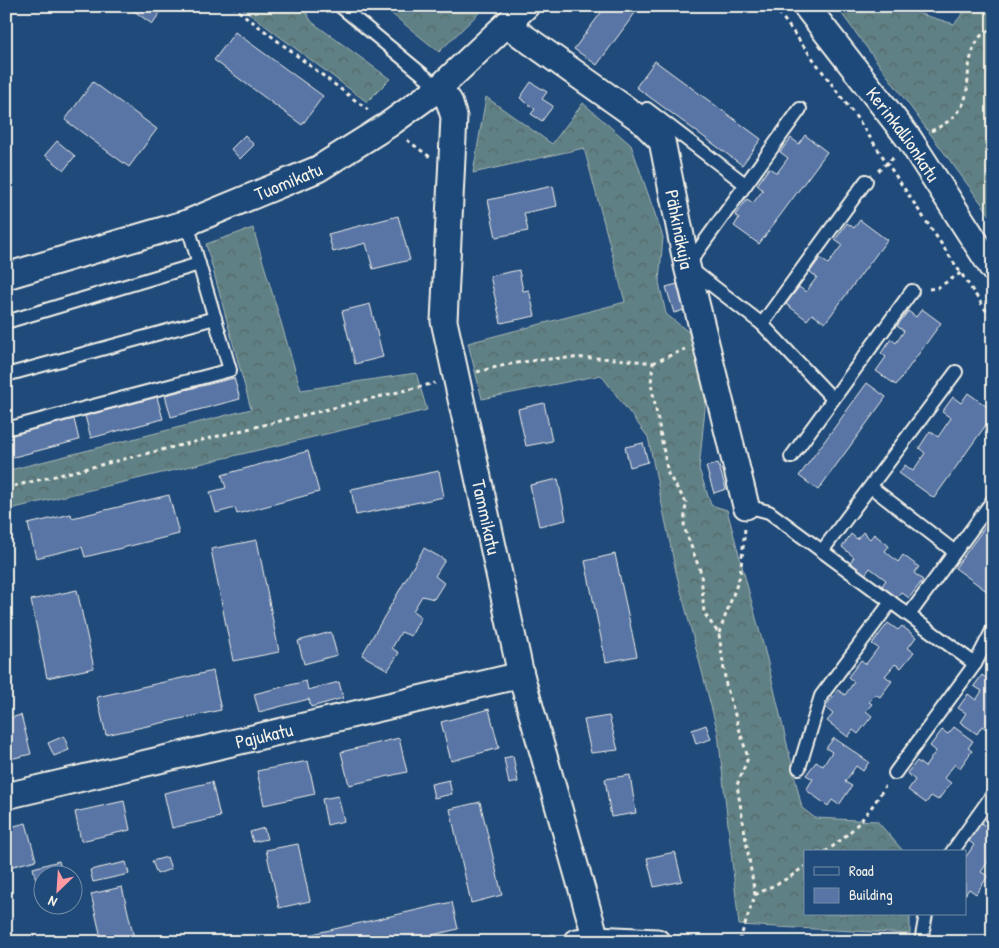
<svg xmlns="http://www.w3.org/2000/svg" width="999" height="948" font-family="'Patrick Hand',sans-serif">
<defs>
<pattern id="forest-crowns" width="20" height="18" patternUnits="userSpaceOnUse" patternTransform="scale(1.25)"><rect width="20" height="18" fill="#5f8084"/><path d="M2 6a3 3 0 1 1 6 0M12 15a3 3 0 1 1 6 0" fill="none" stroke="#556768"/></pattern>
</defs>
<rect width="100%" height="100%" fill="#1f4a7a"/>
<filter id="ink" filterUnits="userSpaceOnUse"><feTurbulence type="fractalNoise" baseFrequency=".02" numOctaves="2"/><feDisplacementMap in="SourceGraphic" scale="10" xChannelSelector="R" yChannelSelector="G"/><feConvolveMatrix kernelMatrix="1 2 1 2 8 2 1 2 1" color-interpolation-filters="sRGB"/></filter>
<g filter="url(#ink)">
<!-- forest -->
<g fill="url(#forest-crowns)" stroke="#aab8b6">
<path d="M239 6H302L312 22 390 79 367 102Z"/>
<path d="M382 6H486L439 52Z"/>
<path d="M836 6H894L954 24 969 6H993V219Z"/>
<path d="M486 97 552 144 583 103 631 145 663 237 659 282 666 314 691 334 706 398 699 469 711 505 727 510 767 659 802 808 815 818 877 821 904 852H805V914H910V934L739 925 718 733 676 572 648 437 601 375 482 399 468 343 625 302 584 148 473 173Z"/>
<path d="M253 228 301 390 416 373 427 410 6 510V471L251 409 206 244Z"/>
</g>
<!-- building -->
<g fill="#5875a6" stroke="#f4f1e8">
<path d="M127 6H165L152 24Z"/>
<path d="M606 6H640L597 65 574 49Z"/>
<path d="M235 32 323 96 302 125 214 60Z"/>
<path d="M655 61 761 139 742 165 636 87Z"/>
<path d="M93 82 157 129 129 167 65 120Z"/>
<path d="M531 82 547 92 542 99 553 106 542 121 531 114 535 109 520 98Z"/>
<path d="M245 135 254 145 240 159 231 149Z"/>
<path d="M805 135 827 152 759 244 734 226 739 218 735 215 747 199 753 203 763 190 757 185 769 168 777 173 788 158 780 152 791 138 799 144Z"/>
<path d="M57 141 75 156 64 170 45 155Z"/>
<path d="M553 186 557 206 524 213 528 231 496 237 488 200Z"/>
<path d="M398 216 410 260 373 269 366 243 333 252 328 234Z"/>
<path d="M860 220 887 240 825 323 812 314 807 320 786 304 799 287 806 292 817 277 810 272 820 258 828 264 842 245 835 240 847 223 854 228Z"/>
<path d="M519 270 523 291 529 290 535 316 501 323 490 276Z"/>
<path d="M677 284 684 310 674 313 666 287Z"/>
<path d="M370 304 383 357 355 364 342 311Z"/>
<path d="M922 309 941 323 896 385 876 371 886 357 881 353 891 339 896 343 904 331 897 326 908 311 916 317Z"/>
<path d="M234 378 240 399 171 417 165 395Z"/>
<path d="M867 383 886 397 818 490 799 476Z"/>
<path d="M968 393 993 411V415L934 498 899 473 905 465 913 471 925 453 919 448 930 431 938 437 951 418 942 412 953 397 961 403Z"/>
<path d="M157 397 163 419 91 438 85 416Z"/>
<path d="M544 403 552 441 526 446 518 409Z"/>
<path d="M74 419 79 440 10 458 6 436Z"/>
<path d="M643 443 648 462 630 467 625 447Z"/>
<path d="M308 451 319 492 237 514 235 508 216 513 210 492 226 488 222 475Z"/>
<path d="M718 463 726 489 714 493 706 467Z"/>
<path d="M439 471 444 497 356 515 351 489Z"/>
<path d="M558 479 566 520 539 526 530 485Z"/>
<path d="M169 495 179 534 85 557 82 547 36 558 28 524 71 514 72 518Z"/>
<path d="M993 516V586L988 592 955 568Z"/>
<path d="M863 532 870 539 874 534 889 546 885 551 898 562 903 555 919 567 914 573 923 580 909 598 901 592 896 598 881 587 886 580 870 568 864 576 849 564 854 557 842 547 851 534 857 539Z"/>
<path d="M257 540 279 652 233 661 211 549Z"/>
<path d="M424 548 445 560 435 576 444 583 434 599 422 596 413 611 421 617 411 636 401 632 392 648 399 653 388 670 362 655Z"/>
<path d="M615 554 637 656 606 662 585 561Z"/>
<path d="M77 590 94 668 47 678 31 600Z"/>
<path d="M888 623 898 630 902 626 916 637 908 648 914 652 901 668 895 664 885 676 892 681 880 697 875 694 869 702 872 704 866 711 872 716 858 734 853 730 848 737 827 721 833 714 825 707 838 690 845 695 854 682 848 677 861 660 866 664 878 648 872 644Z"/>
<path d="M331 632 337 655 304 664 298 641Z"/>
<path d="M213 671 221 710 106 735 97 697Z"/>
<path d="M982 675 989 680 993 676V725L989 731 982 726 977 734 960 722 966 713 958 708 968 694 976 700 982 691 974 686Z"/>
<path d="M306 681 308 690 339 682 343 698 311 707 309 699 259 712 254 694Z"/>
<path d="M489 709 499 748 451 761 441 722Z"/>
<path d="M21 715 31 754 6 760V719Z"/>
<path d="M609 716 618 750 591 753 584 720Z"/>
<path d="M706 725 711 739 696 744 692 730Z"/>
<path d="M954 727 973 741 968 748 972 751 960 768 955 764 944 778 951 783 938 800 931 796 926 803 908 790 915 780 907 773 917 761 925 767 936 751 930 746 942 730 948 734Z"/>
<path d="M64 736 69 750 54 756 48 743Z"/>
<path d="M399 738 407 772 349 785 341 752Z"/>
<path d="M834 738 869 762 863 771 856 766 845 782 852 786 839 805 832 800 828 806 806 790 813 779 806 775 816 762 823 766 832 752 826 748Z"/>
<path d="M513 756 518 782 509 784 504 758Z"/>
<path d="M308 761 315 794 264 805 257 771Z"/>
<path d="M630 775 636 813 611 817 605 779Z"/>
<path d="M449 780 452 794 434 798 431 784Z"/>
<path d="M212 782 220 817 172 828 164 793Z"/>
<path d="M338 796 344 821 327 825 322 799Z"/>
<path d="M124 801 130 830 81 841 75 812Z"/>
<path d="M480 802 502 895 471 903 450 809Z"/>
<path d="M993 819V859L991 857 981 872 988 876 976 894 969 889 965 895V858L974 845 969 841 981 823 987 827Z"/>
<path d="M26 823 36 860 6 868V828Z"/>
<path d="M264 828 267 839 253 842 250 832Z"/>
<path d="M298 844 310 901 279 908 266 850Z"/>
<path d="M675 852 682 881 654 887 647 858Z"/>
<path d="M167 857 171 869 157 874 152 861Z"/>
<path d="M59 861 63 876H42V891L39 892 33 868Z"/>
<path d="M126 862 129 874 93 882 90 870Z"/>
<path d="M122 887 135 942H102L91 894Z"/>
<path d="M452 902 458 929 403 942H309L308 935Z"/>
</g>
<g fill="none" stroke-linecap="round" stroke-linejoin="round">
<defs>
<g id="lane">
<path d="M340 6 439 88"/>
<path d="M800 109 687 266 762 324 833 399"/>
<path d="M640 119 647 109 745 184"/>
<path d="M6 322 199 264"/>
<path d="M762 324 866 181"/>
<path d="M6 375 215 318"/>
<path d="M6 429 230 370 187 223"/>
<path d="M791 457 912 291"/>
<path d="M871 487 955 552"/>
<path d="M746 506 769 512 975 664"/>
<path d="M822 551 956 372"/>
<path d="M909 615 993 500"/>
<path d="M799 768 821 696 891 602"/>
<path d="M895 773 975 664 993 629"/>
<path d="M952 852 993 794"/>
<path d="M921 942 926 914"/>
</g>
<g id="street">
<path id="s1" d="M806 6 910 140 993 269"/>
<path id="s2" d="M507 25 640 119 662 141 687 266 746 506"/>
<path id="s3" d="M439 88 449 101 454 117 444 321 521 675 596 939"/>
<path id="s4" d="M6 276 187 223 318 169 388 125 439 88 526 6"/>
<path id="s5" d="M6 796 521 675"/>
<path d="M576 942 596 939 657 942"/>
</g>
</defs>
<!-- lane casing -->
<use href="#lane" stroke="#f4f1e8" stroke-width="16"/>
<!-- street casing -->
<use href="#street" stroke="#f4f1e8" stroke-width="29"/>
<!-- path -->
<g stroke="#f4f1e8" stroke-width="3" stroke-dasharray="4 4" stroke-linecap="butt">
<path d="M232 6 368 110"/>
<path d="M774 6 859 121 993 321"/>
<path d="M931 131C986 106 956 78 978 40 980 35 988 31 993 28"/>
<path d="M407 140 430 157"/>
<path d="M878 171 894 157"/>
<path d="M929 289 937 288 961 273"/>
<path d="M653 363 685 349"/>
<path d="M477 372C537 355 593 355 653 363L651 383 668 474 686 502 684 527 701 573 704 613 719 634 726 685 748 758 737 785 755 895 739 942"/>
<path d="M6 488 435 383"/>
<path d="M719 633 740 576 745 529"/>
<path d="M825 852C852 833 869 814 885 786"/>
<path d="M755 895 790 877 805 866"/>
<path d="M527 942 555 935"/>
</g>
<!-- lane -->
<use href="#lane" stroke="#1f4a7a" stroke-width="12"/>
<!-- street -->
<use href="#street" stroke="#1f4a7a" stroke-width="25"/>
</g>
</g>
<g text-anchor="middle" stroke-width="4" stroke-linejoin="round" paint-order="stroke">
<!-- street labels -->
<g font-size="19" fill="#f4f1e8" stroke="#1f4a7a">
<text dy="7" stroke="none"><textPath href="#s1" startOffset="161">Kerinkallionkatu</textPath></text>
<text dy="7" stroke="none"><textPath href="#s4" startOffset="298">Tuomikatu</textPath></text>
<text dy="7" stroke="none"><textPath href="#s2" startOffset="284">Pähkinäkuja</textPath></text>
<text dy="7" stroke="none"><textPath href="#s3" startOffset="438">Tammikatu</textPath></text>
<text dy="7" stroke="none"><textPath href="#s5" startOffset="265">Pajukatu</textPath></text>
</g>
</g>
<!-- margin -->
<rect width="999" height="948" fill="none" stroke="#1f4a7a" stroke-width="25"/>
<rect x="12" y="12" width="974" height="923" fill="none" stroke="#f4f1e8" stroke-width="2" filter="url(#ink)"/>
<!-- legend -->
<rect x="804" y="850" width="162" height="65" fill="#1f4a7a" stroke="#748da6"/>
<rect x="814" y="867" width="25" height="8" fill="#1f4a7a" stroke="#748da6"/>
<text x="849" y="876" font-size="15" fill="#f4f1e8">Road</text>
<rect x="814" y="888" width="25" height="15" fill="#5875a6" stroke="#748da6"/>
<text x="849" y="900" font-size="15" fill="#f4f1e8">Building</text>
<!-- north arrow -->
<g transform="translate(58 890) rotate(205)"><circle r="24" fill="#1f4a7a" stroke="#748da6"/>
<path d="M0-4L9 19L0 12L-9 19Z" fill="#ff9aa2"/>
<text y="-8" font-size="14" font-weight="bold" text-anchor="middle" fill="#f4f1e8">N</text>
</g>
</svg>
